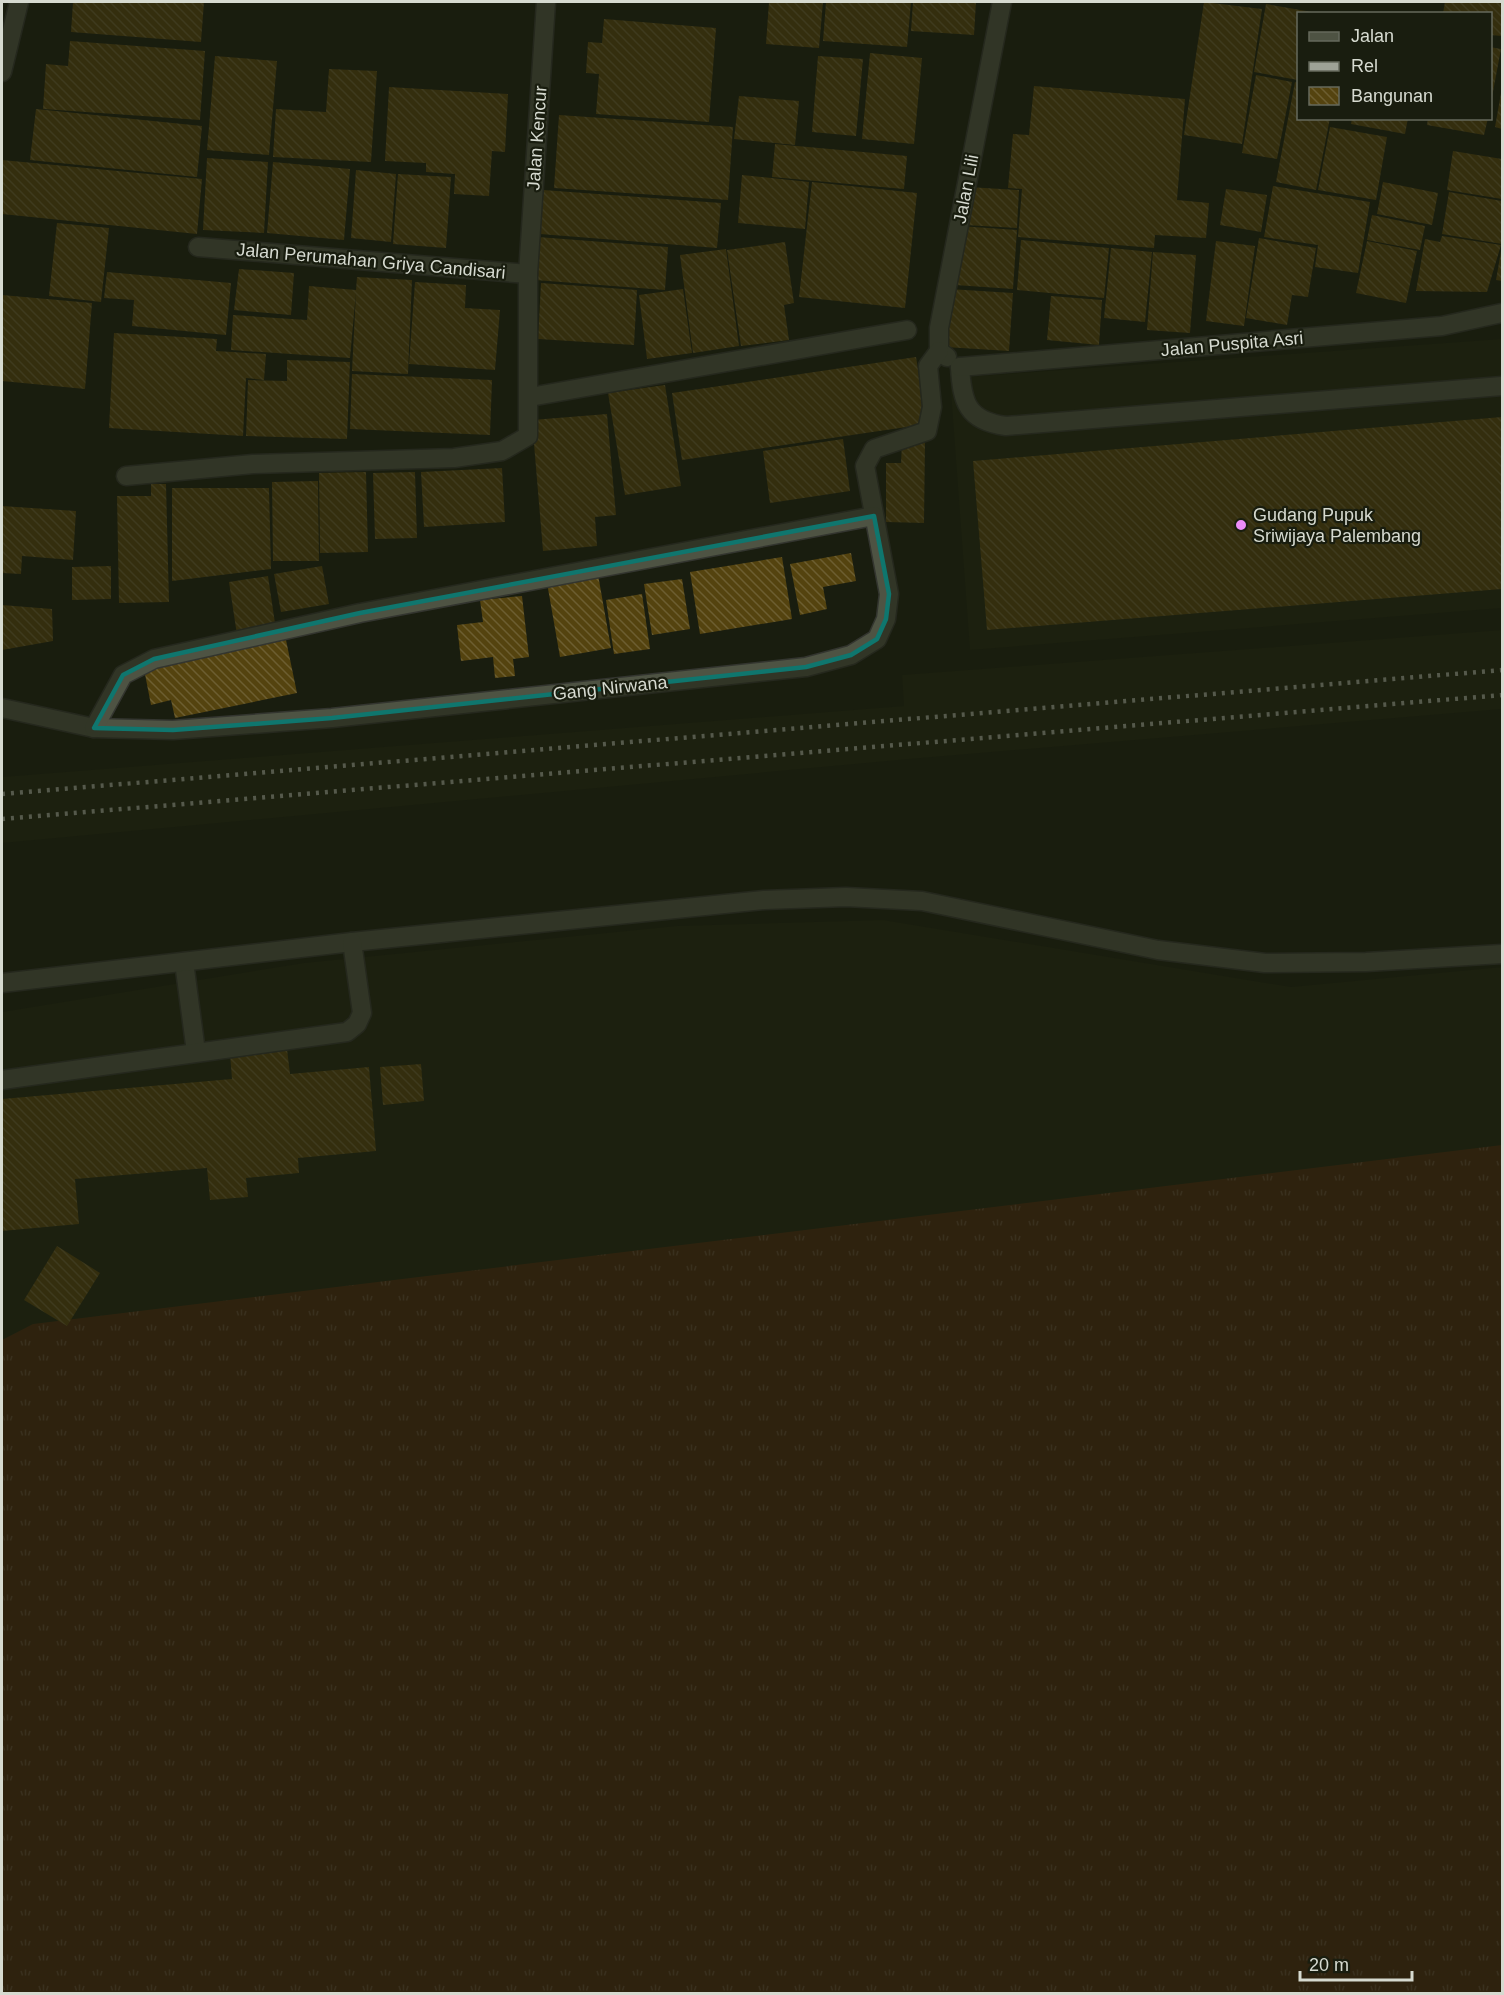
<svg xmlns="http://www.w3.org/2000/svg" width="1504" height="1995" font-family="Arial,sans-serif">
<defs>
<pattern id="grass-tufts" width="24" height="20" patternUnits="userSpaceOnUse" patternTransform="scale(1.5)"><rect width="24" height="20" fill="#47290f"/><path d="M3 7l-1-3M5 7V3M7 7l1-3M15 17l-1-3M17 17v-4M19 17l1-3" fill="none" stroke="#614731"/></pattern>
<pattern id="building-back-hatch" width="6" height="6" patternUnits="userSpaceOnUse" patternTransform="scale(1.5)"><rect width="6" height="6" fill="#54430f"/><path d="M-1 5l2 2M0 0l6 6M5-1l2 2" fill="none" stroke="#6c5e31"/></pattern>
</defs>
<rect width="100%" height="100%" fill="#191d0f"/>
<!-- built -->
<g fill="#1f2410">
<path d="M1502 339V608L970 650 950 378Z"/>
<path d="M1502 630V709L909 759 2 843V777L904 706 902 675Z"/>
<path d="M883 920 1291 987 1502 967V1993L2 1994V1012L304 963 677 926Z"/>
</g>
<!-- grass -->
<path fill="url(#grass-tufts)" d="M1502 1145V1993L2 1994V1340L33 1324Z"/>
<!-- building -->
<g fill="url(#building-back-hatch)">
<path d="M73 2H204L201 42 71 32Z"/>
<path d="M769 2H823L819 48 766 44Z"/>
<path d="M826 2H911L907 47 823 41Z"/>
<path d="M913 2H976L974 35 911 31Z"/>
<path d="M1204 2 1262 9 1242 144 1184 135Z"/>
<path d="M1445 2H1502V36L1490 35V14L1443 13Z"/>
<path d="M1266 4 1312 12 1298 14V80L1254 72Z"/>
<path d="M604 19 716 28 709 122 596 114 599 74 586 73 588 42 602 43Z"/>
<path d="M70 41 205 51 200 120 43 109 46 64 68 66Z"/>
<path d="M1490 47 1501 49 1492 97H1490Z"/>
<path d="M870 53 922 58 914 144 862 139Z"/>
<path d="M215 56 277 61 269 155 207 150Z"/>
<path d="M818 56 863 59 856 136 812 132Z"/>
<path d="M329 69 377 71 371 162 273 157 276 109 326 112Z"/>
<path d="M1256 75 1292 82 1277 159 1242 153Z"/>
<path d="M1295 82 1298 83V118H1330L1316 190 1276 182Z"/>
<path d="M1034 86 1185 99 1177 200 1209 203 1206 238 1155 235 1154 248 1018 237 1022 189 1008 188 1013 134 1029 135Z"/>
<path d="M389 87 508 94 505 152 492 151 489 196 454 194 455 174 426 172V163L385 161Z"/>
<path d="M1501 93H1502V129L1495 127Z"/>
<path d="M739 96 799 101 795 145 734 139Z"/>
<path d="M36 109 202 126 197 177 30 160Z"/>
<path d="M559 115 733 127 728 200 554 188Z"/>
<path d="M1352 118H1408L1405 134 1351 124Z"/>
<path d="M1428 118H1488L1484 135 1427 125Z"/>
<path d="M1330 127 1387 137 1376 200 1318 190Z"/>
<path d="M775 144 907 156 904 189 772 177Z"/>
<path d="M1453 151 1502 159V199L1447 190Z"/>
<path d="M207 158 268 162 264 233 203 230Z"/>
<path d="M2 160 202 179 197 234 2 214Z"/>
<path d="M273 162 350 169 344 240 267 233Z"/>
<path d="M356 170 396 174 391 242 351 238Z"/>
<path d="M398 174 451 177 446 248 393 244Z"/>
<path d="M742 175 809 182 805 229 738 223Z"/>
<path d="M812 182 917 193 905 308 799 297Z"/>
<path d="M1383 182 1438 193 1432 225 1377 214Z"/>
<path d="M1273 186 1370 202 1358 273 1315 267 1318 245 1264 237Z"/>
<path d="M968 187 1019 190 1017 228 965 225Z"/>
<path d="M1226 189 1267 195 1261 232 1220 225Z"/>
<path d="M543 190 721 203 717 248 540 234Z"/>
<path d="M1449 192 1502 201V244L1442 234Z"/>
<path d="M1372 215 1425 226 1420 250 1367 240Z"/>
<path d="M57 223 109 228 101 302 49 296Z"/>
<path d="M959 226 1017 230 1013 289 955 285Z"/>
<path d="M1442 236 1501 245 1487 292 1416 291 1425 239 1440 242Z"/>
<path d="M538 237 668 247 665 290 535 280Z"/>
<path d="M1259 238 1316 248 1308 297 1292 295 1287 325 1246 318Z"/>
<path d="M1021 240 1109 248 1104 298 1017 290Z"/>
<path d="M1216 241 1255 246 1244 326 1206 321Z"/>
<path d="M1367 241 1417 251 1406 303 1356 293Z"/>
<path d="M785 242 794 303 784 305 789 340 741 346 727 250Z"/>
<path d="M1111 248 1152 252 1145 322 1104 318Z"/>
<path d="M726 249 739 346 693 353 680 255Z"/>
<path d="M1501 251H1502V281L1496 280Z"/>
<path d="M1153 252 1196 255 1190 333 1147 330Z"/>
<path d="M239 269 294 273 291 315 234 310Z"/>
<path d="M107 272 231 283 226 335 132 326 134 300 104 298Z"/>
<path d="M357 277 412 280 408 374 352 371 356 292 350 358 231 350 233 315 307 320 309 286 356 290Z"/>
<path d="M415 282 466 285 465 308 500 310 495 370 409 364Z"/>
<path d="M541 283 637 290 634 345 538 339Z"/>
<path d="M683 289 692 353 647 359 639 295Z"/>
<path d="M949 289 1013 293 1009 351 945 347Z"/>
<path d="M2 295 92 303 85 389 2 381Z"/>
<path d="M1051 296 1102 300 1099 345 1047 340Z"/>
<path d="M114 333 217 339 216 351 266 354 264 380 246 378 243 436 109 428Z"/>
<path d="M916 357 927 424 682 460 672 393Z"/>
<path d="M287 360 350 362 347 439 246 436 248 380 287 381Z"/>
<path d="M352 374 492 380 490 435 350 429Z"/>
<path d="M665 385 681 486 625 495 608 393Z"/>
<path d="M607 414 616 515 595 517 597 546 543 551 532 420Z"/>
<path d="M1502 417V589L987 630 973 461Z"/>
<path d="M843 439 850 491 770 503 763 451Z"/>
<path d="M902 442 925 443 924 523 886 522V463H901Z"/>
<path d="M502 468 505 522 424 527 421 472Z"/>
<path d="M366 472 368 552 320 553 319 473Z"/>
<path d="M415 472 417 538 375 539 373 473Z"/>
<path d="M318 481 319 561H273L272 482Z"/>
<path d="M151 484H166L169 602 119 603 117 496H151Z"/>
<path d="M172 488H269L271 569 172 581Z"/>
<path d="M2 506 76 511 73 560 22 556 21 574 2 573Z"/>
<path d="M851 553 856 581 823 587 827 609 800 615 790 564Z"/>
<path d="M782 557 792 619 700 634 690 572Z"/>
<path d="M111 566V599L72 600V567Z"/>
<path d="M322 566 329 604 281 612 274 574Z"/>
<path d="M597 569 611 648 560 657 546 577Z"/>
<path d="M268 576 276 630 237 635 229 582Z"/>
<path d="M682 579 690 629 652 635 644 584Z"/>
<path d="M642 594 650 649 614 654 606 600Z"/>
<path d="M522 596 529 657 513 659 515 676 495 678 493 657 461 661 457 625 483 622 480 600Z"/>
<path d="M2 605 52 609 53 641 2 650Z"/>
<path d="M286 640 297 693 175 718 171 700 151 705 144 669Z"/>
<path d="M287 1049 290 1074 369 1067 376 1151 298 1158 299 1173 246 1178 248 1197 210 1200 207 1168 75 1179 79 1224 2 1231V1099L232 1079 230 1054Z"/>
<path d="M421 1064 424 1101 383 1105 380 1067Z"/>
<path d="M57 1246 100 1273 67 1326 24 1300Z"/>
</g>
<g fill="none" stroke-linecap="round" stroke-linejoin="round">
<defs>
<g id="minor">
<path d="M2 72 19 2"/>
<path d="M198 247 528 274"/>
<path d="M947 357 939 351V328L1002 2"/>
<path d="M960 367C962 402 967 421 1006 426L1502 386"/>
<path d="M960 367 1442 326 1502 313"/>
<path d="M530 397 907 330"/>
<path d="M126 476 253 464 454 458 502 451 528 436V274L546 2"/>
<path d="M2 708 94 728 173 730 332 718 806 667 851 655 877 639 886 619 889 594 865 466 874 449 927 431 932 407 928 366 939 351"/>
<path d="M94 728 123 675 154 659 360 613 874 516"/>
<path d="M184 962 196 1052"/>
<path d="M2 983 352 942 764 900 846 897 922 901 1158 950 1265 963 1366 962 1502 954"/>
<path d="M2 1080 347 1032 357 1024 362 1013 352 942"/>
</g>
</defs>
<!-- minor casing -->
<use href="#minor" stroke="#33352f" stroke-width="21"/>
<!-- minor -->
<use href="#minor" stroke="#4e5343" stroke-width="18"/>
<!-- rail -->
<g stroke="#9ea296" stroke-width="4.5" stroke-dasharray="3 6" stroke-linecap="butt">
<path d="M2 794 1502 670"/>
<path d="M2 819 1502 695"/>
</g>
</g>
<!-- marked area -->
<path d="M0 0H1504V1995H0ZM874 516 889 594 886 619 877 639 851 655 806 667 332 718 173 730 94 728 123 675 154 659 360 613Z" fill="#191d0f" fill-opacity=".55" fill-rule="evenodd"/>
<path fill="none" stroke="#0f766e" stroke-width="4.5" stroke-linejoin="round" d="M874 516 889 594 886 619 877 639 851 655 806 667 332 718 173 730 94 728 123 675 154 659 360 613Z"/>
<!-- markers -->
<circle fill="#ed8cf9" stroke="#191d0f" stroke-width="2" cx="1241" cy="525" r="6"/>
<g text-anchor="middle" stroke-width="4.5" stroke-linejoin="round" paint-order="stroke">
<!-- street labels -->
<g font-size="18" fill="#d6dad0" stroke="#191d0f">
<text transform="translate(537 138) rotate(-86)" y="6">Jalan Kencur</text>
<text transform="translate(966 189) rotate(-79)" y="6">Jalan Lili</text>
<text transform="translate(371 261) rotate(5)" y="6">Jalan Perumahan Griya Candisari</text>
<text transform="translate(1232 344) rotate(-5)" y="6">Jalan Puspita Asri</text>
<text transform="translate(610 688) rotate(-6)" y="6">Gang Nirwana</text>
</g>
<!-- poi labels -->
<g font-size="18" fill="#d6dad0" stroke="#191d0f" text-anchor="start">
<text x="1253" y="521">Gudang Pupuk<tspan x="1253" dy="21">Sriwijaya Palembang</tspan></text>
</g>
</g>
<!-- border -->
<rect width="1504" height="1995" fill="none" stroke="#d6dad0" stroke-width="6"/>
<!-- legend -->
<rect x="1297" y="12" width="195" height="108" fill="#191d0f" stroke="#65695c" stroke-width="1.5"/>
<rect x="1309" y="32" width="30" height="9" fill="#4e5343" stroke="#65695c" stroke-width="1.5"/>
<text x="1351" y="42" font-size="18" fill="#d6dad0">Jalan</text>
<rect x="1309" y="62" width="30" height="9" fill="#9ea296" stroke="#65695c" stroke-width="1.5"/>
<text x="1351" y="72" font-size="18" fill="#d6dad0">Rel</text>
<rect x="1309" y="87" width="30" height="18" fill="url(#building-back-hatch)" stroke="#65695c" stroke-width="1.5"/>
<text x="1351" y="102" font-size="18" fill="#d6dad0">Bangunan</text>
<!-- scale -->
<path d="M1300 1971v9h112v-9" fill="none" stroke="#d6dad0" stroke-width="3"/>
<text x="1309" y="1971" font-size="18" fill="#d6dad0" stroke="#191d0f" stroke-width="4.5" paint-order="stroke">20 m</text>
</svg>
